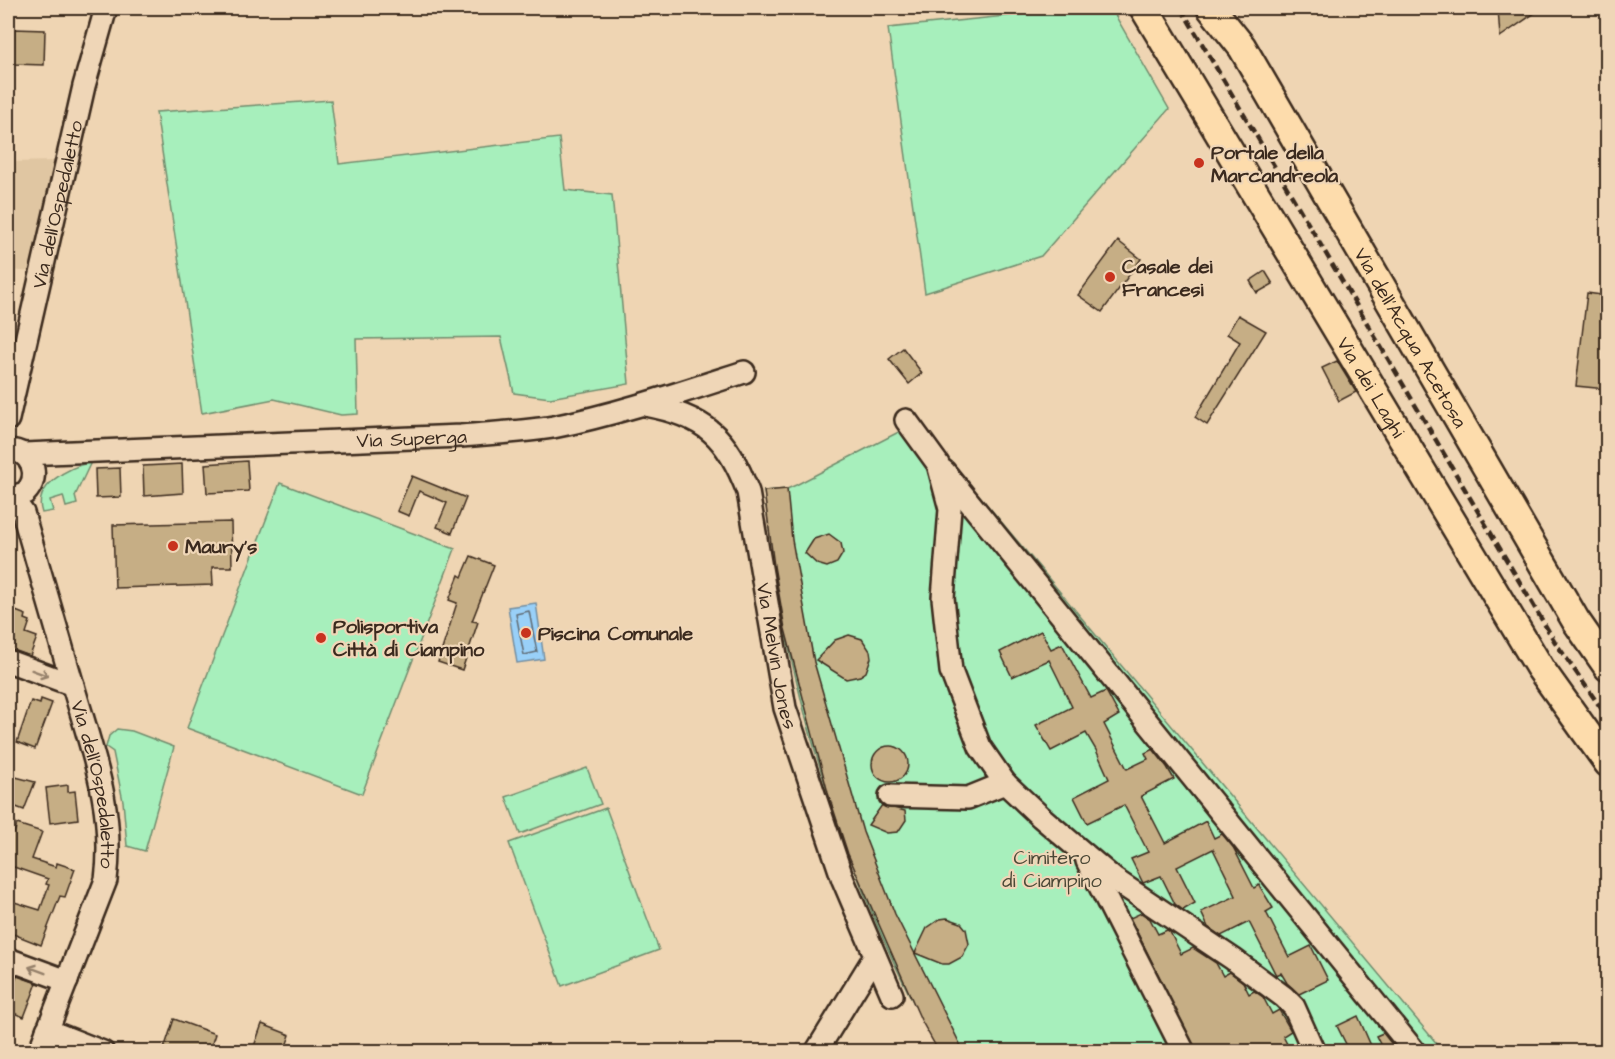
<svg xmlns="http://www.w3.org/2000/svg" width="1615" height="1059" font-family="'Architects Daughter',sans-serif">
<rect width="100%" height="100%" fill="#efd5b3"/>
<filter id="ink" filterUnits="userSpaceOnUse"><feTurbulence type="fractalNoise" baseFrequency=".0167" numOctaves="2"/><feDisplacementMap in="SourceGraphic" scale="12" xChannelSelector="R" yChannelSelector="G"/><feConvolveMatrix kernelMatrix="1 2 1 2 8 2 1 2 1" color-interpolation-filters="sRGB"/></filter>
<g filter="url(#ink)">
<!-- built -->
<path fill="#e0c6a2" d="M58 161 35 272 8 270V162Z"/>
<!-- green -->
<g fill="#a7efbc" stroke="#718c6d" stroke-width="1.5">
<path d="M1085 8H1111L1169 109 1041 256 925 293 888 28Z"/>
<path d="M331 100 339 164 559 138 565 190 612 195 629 384 550 398 514 393 501 337 356 339 358 414 341 415 274 399 202 413 156 112Z"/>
<path d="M918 422 1443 1051H939C866 920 816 777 785 630 775 584 771 537 764 491L787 489 796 485Z"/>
<path d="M91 462 75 496 77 504 66 507 63 496 50 500 53 511 42 513C32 485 70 467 91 462Z"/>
<path d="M280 483 455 549 362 794 187 728Z"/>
<path d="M117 729 132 731 174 747 145 851 127 846 123 801 113 752 106 747 109 736Z"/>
<path d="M587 768 601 804 520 834 506 797Z"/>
<path d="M606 808 659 950 562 986 509 843Z"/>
</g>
<!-- water -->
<path fill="#99d0f8" stroke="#738ea1" stroke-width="1.5" d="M536 603 544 659 517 663 508 607Z"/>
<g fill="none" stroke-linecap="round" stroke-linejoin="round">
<!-- shore -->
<path stroke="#616c75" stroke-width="1.5" d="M529 611 537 652 524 655 516 614Z"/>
</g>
<!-- building -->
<g fill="#c6ae85" stroke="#3b2a1e" stroke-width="1.5">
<path d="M1498 8H1542L1500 37Z"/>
<path d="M14 29 45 30 44 65 13 64Z"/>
<path d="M1118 241 1141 259 1102 312 1078 295Z"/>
<path d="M1265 271 1273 284 1257 293 1250 281Z"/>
<path d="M1587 293 1608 296 1606 389 1576 386Z"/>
<path d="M1238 315 1266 331 1207 425 1195 417 1240 342 1227 334Z"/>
<path d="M903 348 922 373 909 384 889 359Z"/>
<path d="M1337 361 1356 392 1339 401 1322 368Z"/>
<path d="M247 461 249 491 207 493 205 464Z"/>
<path d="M182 464 183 493 144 496 143 466Z"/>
<path d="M120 468 121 497 96 498 95 469Z"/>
<path d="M412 476 466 498 452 533 437 527 447 503 419 491 409 516 397 511Z"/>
<path d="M787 489 792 540 814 662 863 832 895 914 964 1052H939L921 1020 848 854 828 793 785 629 774 566 764 491Z"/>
<path d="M231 522 232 567H212L213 585 115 588 113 525Z"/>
<path d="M829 534 841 543 843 553 837 563 827 567 817 564 805 553 814 539Z"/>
<path d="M471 556 494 565 472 621 478 622 462 670 438 662 457 603 449 600 459 575 462 577Z"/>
<path d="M8 608 26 615 25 619 30 621 26 633 37 637 30 656 8 649Z"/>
<path d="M1041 631 1051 649 1062 644 1091 698 1106 691 1119 715 1104 724 1127 769 1148 759 1145 753 1153 749 1167 767 1174 779 1141 796 1165 843 1206 821 1214 838 1222 834 1233 847 1254 888 1259 885 1273 908 1266 912 1289 957 1311 946 1328 980 1299 994 1287 983 1281 973 1276 975 1249 922 1221 936 1208 927 1201 912 1236 896 1213 849 1177 867 1195 903 1183 910 1175 904 1161 876 1143 883 1131 859 1148 852 1124 805 1087 823 1074 797 1109 779 1096 750 1086 733 1051 751 1036 725 1072 707 1058 678 1049 660 1012 677 1000 652Z"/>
<path d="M849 635 862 639 870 651 871 658 866 672 860 676 846 679 816 660 835 640Z"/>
<path d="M41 699 52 703 35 749 17 742 31 701 40 704Z"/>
<circle cx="890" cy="764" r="18"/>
<path d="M8 775 35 782 24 810 8 804Z"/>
<path d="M68 785V792L75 791 78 819 50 823 46 788Z"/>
<path d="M882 805 905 811 906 820 898 832 887 833 868 825Z"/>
<path d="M17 824 42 832 32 859 56 867 57 863 75 869 65 897 60 896 41 945 8 932V900L40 910 49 885 46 884 48 879 8 865V840L10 832 14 833Z"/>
<path d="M1141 913 1150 919 1158 934 1167 930 1170 932 1181 954 1193 948 1216 963 1223 976 1230 972 1243 982 1249 994 1254 991 1263 997 1272 1014 1279 1010 1291 1031 1283 1036 1291 1052H1197L1130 918Z"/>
<path d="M947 918 961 923 966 929 969 944 962 957 949 964H942L915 953 927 928 940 919Z"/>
<path d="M17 976 37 983 24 1017 8 1011V1001Z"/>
<path d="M1358 1016 1372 1048 1366 1052H1350L1337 1026Z"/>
<path d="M174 1019 215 1034 209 1052H172L164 1049Z"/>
<path d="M262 1024 290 1035 284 1052 253 1049Z"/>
<path d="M1383 1033 1398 1052H1384L1376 1036Z"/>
</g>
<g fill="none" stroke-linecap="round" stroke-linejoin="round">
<defs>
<g id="minor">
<path id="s1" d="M645 405C705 416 727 436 748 492L785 708 843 880 892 995"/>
<path id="s2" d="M8 419 84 86 106 8"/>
<path d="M906 420 938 464 950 509 943 598 951 671 980 747 1005 783 1041 817 1114 879 1233 959 1284 997 1294 1007 1314 1052"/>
<path d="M8 450C32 450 42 476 25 493L8 498"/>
<path id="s3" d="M24 454 461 436C492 433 523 432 553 427 618 414 682 392 744 372"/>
<path d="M944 471 1415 1052"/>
<path id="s4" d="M12 498 23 513C40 572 57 630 74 689 93 754 115 811 106 880L39 1052"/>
<path d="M8 661 73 685"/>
<path d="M890 796 968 798 1005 783"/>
<path d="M1087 861 1184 1052"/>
<path d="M8 959 67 981"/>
<path d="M47 1030 103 1052"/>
<path d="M816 1052 875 956"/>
</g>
<g id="major">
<path id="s5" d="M1144 8 1540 668 1608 763"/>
<path id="s6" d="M1211 8 1242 47 1576 621 1608 667"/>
</g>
</defs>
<!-- minor casing -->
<use href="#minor" stroke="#3b2a1e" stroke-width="26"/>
<!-- major casing -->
<use href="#major" stroke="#3b2a1e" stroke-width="32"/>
<!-- minor -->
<use href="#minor" stroke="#efd6b7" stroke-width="21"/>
<!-- major -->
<use href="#major" stroke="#fddcac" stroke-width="27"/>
<!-- rail -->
<path stroke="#3b2a1e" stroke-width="4.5" stroke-dasharray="9 4.5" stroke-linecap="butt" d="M1181 8 1555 642 1608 718"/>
</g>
<!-- one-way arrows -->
<defs><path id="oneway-shaft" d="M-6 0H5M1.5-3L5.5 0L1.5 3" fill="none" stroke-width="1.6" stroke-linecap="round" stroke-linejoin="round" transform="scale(1.5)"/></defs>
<g stroke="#95806a">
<use href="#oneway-shaft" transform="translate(40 673) rotate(20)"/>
<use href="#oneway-shaft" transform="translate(37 970) rotate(-159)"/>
</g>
</g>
<!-- markers -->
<g fill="#c8321e" stroke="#efd6b7" stroke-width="2">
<circle cx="1199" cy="163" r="6"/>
<circle cx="1110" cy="277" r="6"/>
<circle cx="173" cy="546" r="6"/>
<circle cx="526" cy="633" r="6"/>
<circle cx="321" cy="638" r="6"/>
</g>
<g text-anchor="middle" stroke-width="4.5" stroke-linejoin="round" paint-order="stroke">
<!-- poi labels -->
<g font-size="20" font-weight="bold" fill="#3b2a1e" stroke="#efd6b7" text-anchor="start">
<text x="1211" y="159">Portale della<tspan x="1211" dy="23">Marcandreola</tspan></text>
<text x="1122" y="273">Casale dei<tspan x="1122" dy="23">Francesi</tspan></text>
<text x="185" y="553">Maury's</text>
<text x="333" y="633">Polisportiva<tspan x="333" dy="23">Città di Ciampino</tspan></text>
<text x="538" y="640">Piscina Comunale</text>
</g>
<!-- street labels -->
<g font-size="20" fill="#3b2a1e" stroke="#efd6b7">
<text dy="7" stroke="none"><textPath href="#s2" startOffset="220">Via dell'Ospedaletto</textPath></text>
<text dy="7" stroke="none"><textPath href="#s6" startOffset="386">Via dell'Acqua Acetosa</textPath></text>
<text dy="7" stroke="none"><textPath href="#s5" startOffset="442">Via dei Laghi</textPath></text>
<text dy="7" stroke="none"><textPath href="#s3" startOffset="388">Via Superga</textPath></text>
<text dy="7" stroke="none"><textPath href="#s1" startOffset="310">Via Melvin Jones</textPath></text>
<text dy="7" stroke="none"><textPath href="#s4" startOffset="300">Via dell'Ospedaletto</textPath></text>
</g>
<!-- park labels -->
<g font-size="20" fill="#4b4836" stroke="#efd6b7">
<text x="1052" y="864">Cimitero<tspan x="1052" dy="23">di Ciampino</tspan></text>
</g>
</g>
<!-- margin -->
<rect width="1615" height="1059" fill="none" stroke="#efd6b7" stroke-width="30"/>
<rect x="15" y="15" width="1585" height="1029" fill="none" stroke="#3b2a1e" stroke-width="2" filter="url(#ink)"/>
</svg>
